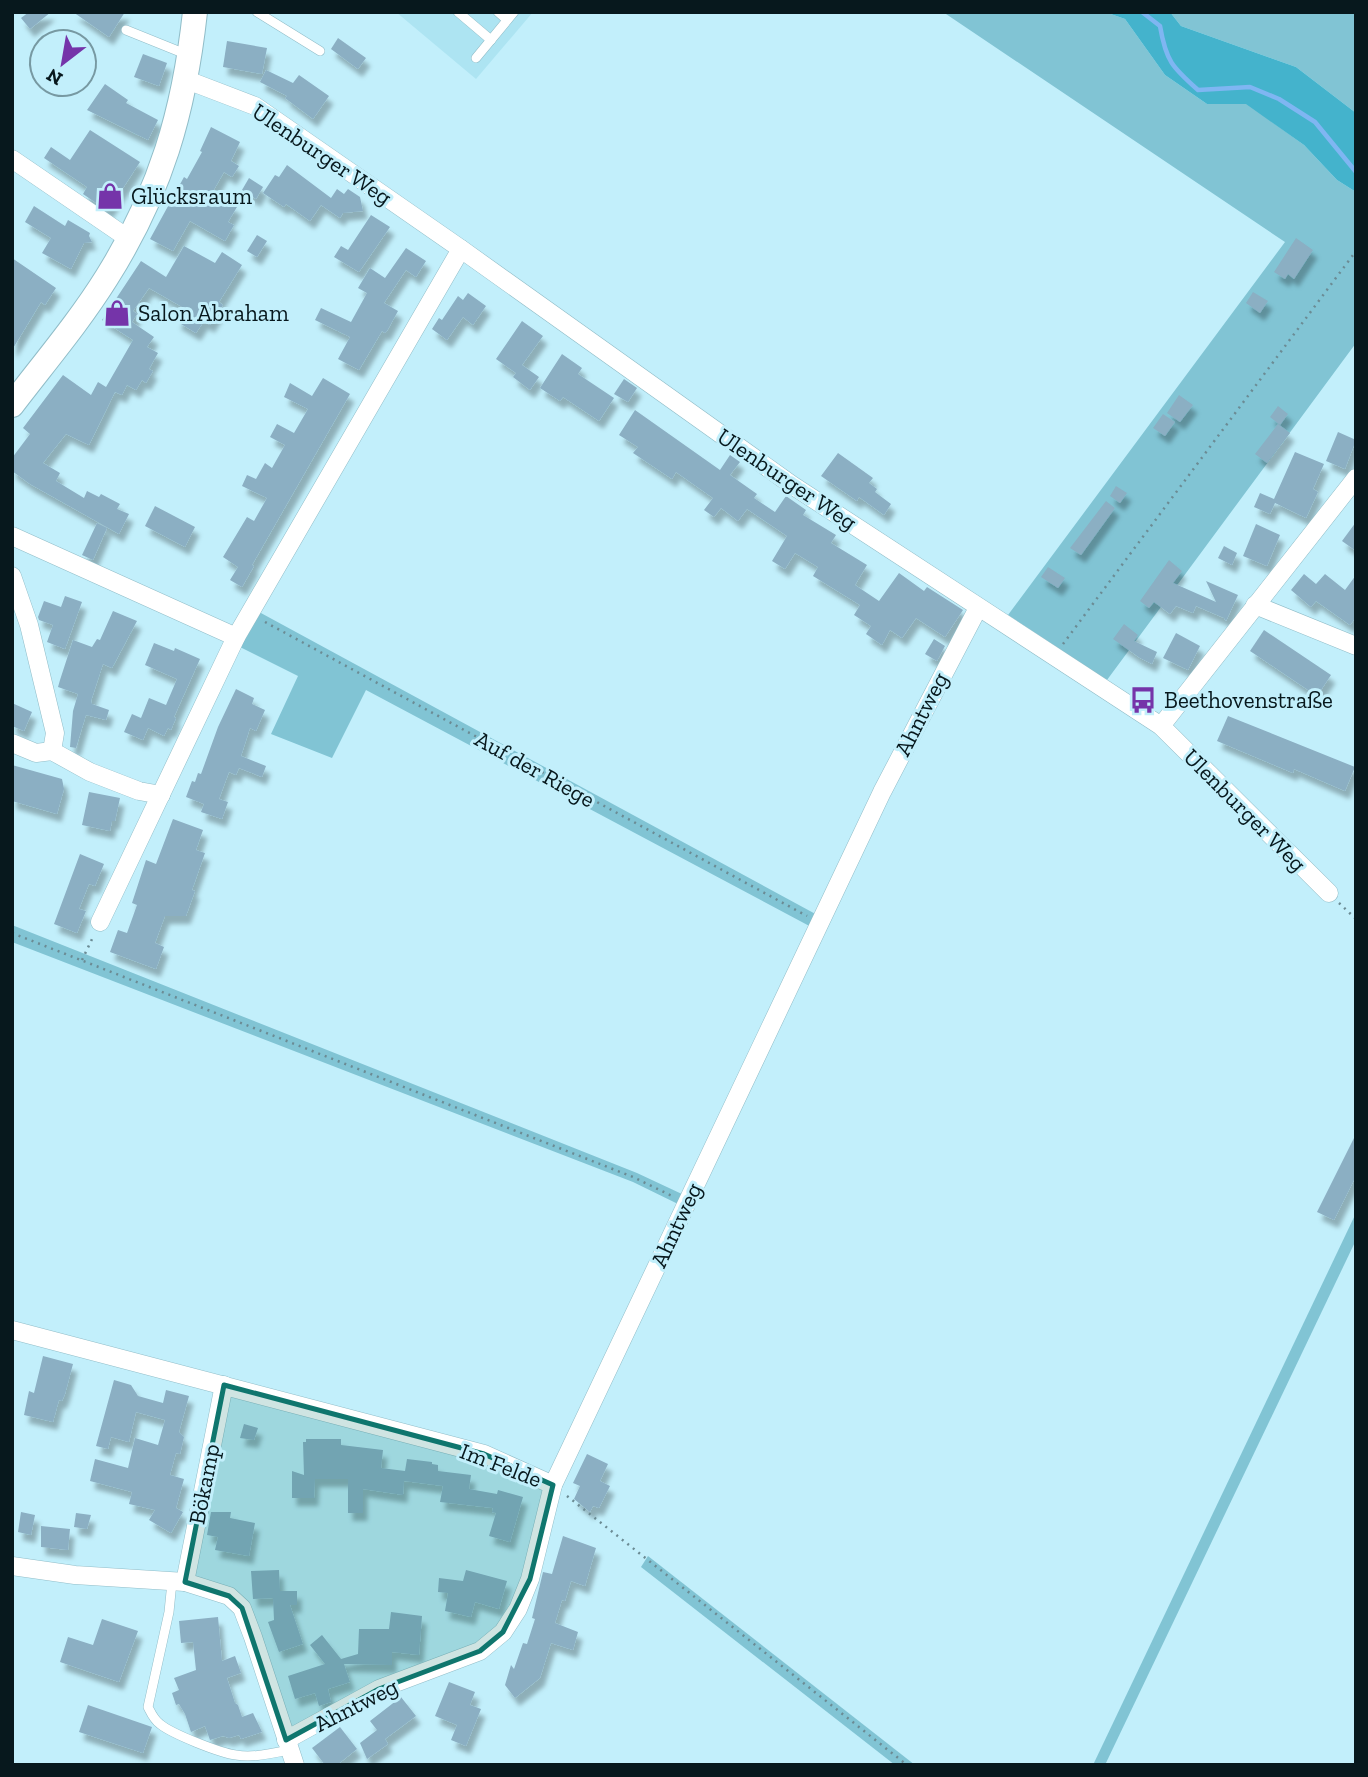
<svg xmlns="http://www.w3.org/2000/svg" width="1368" height="1777" font-family="'Zilla Slab',serif">
<defs>
<filter id="shadow"><feDropShadow dx="4.5" dy="8" stdDeviation="2" flood-color="#0004"/></filter>
</defs>
<rect width="100%" height="100%" fill="#c2effb"/>
<!-- built -->
<path fill="#ade4f2" d="M396 12H533L476 79Z"/>
<!-- green -->
<g fill="#81c4d4">
<path d="M943 12H1105L1125 19 1165 75 1207 104 1246 103 1304 145 1337 180 1356 192V343L1107 680 1008 615 1285 242Z"/>
<path d="M1170 12H1356V113L1296 67 1181 26Z"/>
<path d="M246 605 821 917 815 929 366 690 332 758 271 734 298 676 226 640Z"/>
<path d="M12 925 637 1173 684 1195 678 1204 633 1182 12 942Z"/>
<path d="M1356 1213V1240L1105 1765H1093Z"/>
<path d="M648 1556 915 1765H895L641 1567Z"/>
</g>
<!-- forest -->
<path fill="#44b3cc" d="M1105 12H1170L1181 26 1296 67 1356 113V192L1337 180 1304 145 1246 104H1207L1165 75 1125 19Z"/>
<g fill="none" stroke-linecap="round" stroke-linejoin="round">
<!-- stream -->
<path stroke="#7fb6f2" stroke-width="4.5" d="M1142 12 1160 26C1166 61 1172 67 1198 90L1250 87 1279 99 1315 122 1356 172"/>
</g>
<!-- building -->
<g fill="#8bafc3" filter="url(#shadow)">
<path d="M29 12H51L30 29 21 18Z"/>
<path d="M73 12H125L109 37Z"/>
<path d="M338 38 366 58 358 69 331 49Z"/>
<path d="M227 41 267 48 262 74 223 67Z"/>
<path d="M143 54 167 63 159 86 134 77Z"/>
<path d="M266 70 293 83 299 75 329 96 313 119 285 98 287 96 260 82Z"/>
<path d="M105 84 128 100 126 103 158 120 148 140 87 110Z"/>
<path d="M211 127 240 142 231 161 239 166 232 177 224 172 212 193 237 207 228 222 234 225 225 241 190 221 173 251 150 239 184 177 187 179 202 152 200 151Z"/>
<path d="M90 130 140 162 108 211 83 194 87 187 44 158 51 147 70 160Z"/>
<path d="M287 165 331 198 337 189 344 194 348 189 360 197 363 211 343 213 340 218 321 205 310 221 286 204 284 207 263 193 275 175 279 177Z"/>
<path d="M249 178 263 187 256 199 242 190Z"/>
<path d="M34 206 65 226 68 220 90 233 89 236 92 242 84 243 71 269 42 253 51 238 25 222Z"/>
<path d="M371 215 390 227 359 272 334 257 341 246 348 250Z"/>
<path d="M257 235 267 241 257 257 247 251Z"/>
<path d="M1296 238 1313 250 1294 279 1288 274 1285 279 1274 272Z"/>
<path d="M184 246 215 263 222 252 242 265 219 302 223 305 210 325 204 321 196 333 176 321 184 308 149 288 133 311 137 314 132 322 154 337 147 347 158 353 149 369 153 371 146 383 142 380 136 390 127 385 122 395 115 392 89 445 66 434 43 463 60 473 56 481 84 498 87 491 99 497 101 494 120 504 117 509 129 514 119 534 30 484 12 471V458L30 434 23 428 63 375 91 395 98 382 106 387 133 340 102 320 141 261 166 277Z"/>
<path d="M406 248 426 261 416 277 406 270 384 303 398 311 387 331 385 333 382 331 359 370 338 359 350 337 315 320 321 308 351 322 367 293 358 288 370 268 385 278Z"/>
<path d="M12 258 56 288 45 305 41 302 12 350Z"/>
<path d="M1253 292 1268 301 1260 313 1246 303Z"/>
<path d="M468 293 486 306 473 325 463 317 447 340 432 329 439 318 442 320 458 296 463 300Z"/>
<path d="M522 321 543 336 522 365 539 377 530 390 513 377 516 373 496 359Z"/>
<path d="M562 354 582 368 578 374 614 398 599 421 563 397 560 401 540 388Z"/>
<path d="M323 378 350 394 252 565 254 566 242 587 230 580 238 567 223 557 247 517 254 521 267 498 242 486 247 475 256 479 265 463 272 468 285 445 270 437 277 424 294 433 308 409 284 397 290 383 312 396Z"/>
<path d="M624 379 637 388 628 402 614 394Z"/>
<path d="M1179 395 1193 405 1180 422 1167 413Z"/>
<path d="M1278 406 1288 414 1280 425 1270 417Z"/>
<path d="M635 410 720 470 730 455 740 462 730 475 757 494 754 498 775 512 786 496 806 510 803 515 836 535 831 543 867 565 855 585 879 601 899 573 924 591 927 587 963 610 945 637 916 618 902 638 890 630 882 645 866 634 871 626 854 615 860 605 813 576 818 567 795 553 785 569 772 561 787 536 747 509 738 521 721 508 714 517 704 510 713 498 676 472 672 479 633 453 638 447 619 435Z"/>
<path d="M1163 414 1175 422 1165 436 1153 428Z"/>
<path d="M1278 424 1290 433 1267 463 1255 454Z"/>
<path d="M1338 432 1356 440 1345 469 1326 461Z"/>
<path d="M1295 452 1324 464 1313 489 1318 492 1306 518 1275 503 1270 514 1254 507 1260 493 1274 499Z"/>
<path d="M838 453 873 478 869 483 877 489 875 492 891 504 884 515 859 497 857 501 821 476Z"/>
<path d="M1116 486 1127 493 1120 503 1110 496Z"/>
<path d="M1106 501 1115 508 1081 555 1070 548Z"/>
<path d="M155 506 195 527 185 547 145 526Z"/>
<path d="M1356 522V551L1342 541Z"/>
<path d="M97 523 107 528 93 560 82 555Z"/>
<path d="M1256 524 1280 535 1267 566 1243 556Z"/>
<path d="M1224 546 1237 553 1232 565 1218 558Z"/>
<path d="M1169 560 1182 571 1173 583 1216 602 1206 581 1238 595 1226 621 1224 618 1196 606 1193 613 1176 606 1170 614 1154 602 1149 608 1140 601Z"/>
<path d="M1048 567 1065 578 1058 588 1041 577Z"/>
<path d="M1304 574 1316 584 1325 574 1345 590 1356 575V617L1350 625 1316 601 1311 607 1291 590Z"/>
<path d="M65 596 82 602 65 649 47 642 53 625 39 620 38 617 44 601 61 607Z"/>
<path d="M113 611 137 621 112 668 103 664 91 701 92 704 109 710 106 720 86 715 76 748 70 747 73 711 78 694 58 687 60 680 73 640 92 647 97 639 100 640Z"/>
<path d="M1124 624 1138 635 1134 641 1157 652 1152 664 1140 658 1113 639Z"/>
<path d="M1264 630 1331 675 1317 696 1250 651Z"/>
<path d="M1176 633 1200 646 1188 670 1163 658Z"/>
<path d="M934 639 945 646 937 661 925 654Z"/>
<path d="M154 643 174 651 175 648 200 659 174 717 176 718 171 730 168 728 164 736 148 728 143 740 124 732 132 714 141 718 149 698 166 705 177 679 145 665Z"/>
<path d="M236 689 254 698 252 704 265 710 256 731 250 728 241 756 266 766 262 777 239 768 236 775 229 772 219 799 228 802 222 819 201 812 204 804 186 797 192 781 195 782 198 773 201 774 218 727Z"/>
<path d="M12 703 32 712 24 731 12 726Z"/>
<path d="M1228 716 1355 767 1345 791 1294 769 1293 773 1217 741Z"/>
<path d="M12 765 62 779 64 789 57 814 12 801Z"/>
<path d="M89 792 120 798 115 821H112L110 831 82 825Z"/>
<path d="M173 819 203 830 196 850 205 853 192 890 195 891 186 916H165L155 943 164 947 156 969 110 952 118 930 127 933 137 905 132 903 146 860 156 864Z"/>
<path d="M80 854 104 864 95 886 89 884 79 909 86 911 77 933 54 924Z"/>
<path d="M1356 1134V1176L1334 1220 1317 1212Z"/>
<path d="M43 1356 73 1364 65 1394 62 1401 59 1400 53 1422 24 1415 29 1391 34 1393Z"/>
<path d="M114 1380 131 1385 138 1396 163 1403 166 1390 189 1396 179 1432 184 1437 180 1454 176 1453 170 1475 184 1479 176 1508 183 1512 171 1533 149 1520 155 1510 129 1504 132 1492 90 1481 95 1459 128 1468 135 1438 158 1445 165 1420 136 1412 129 1442 111 1437 108 1449 96 1446Z"/>
<path d="M244 1424 258 1428 254 1440 240 1438Z"/>
<path d="M306 1439H341V1445L383 1450 381 1468 405 1471 407 1459 432 1462V1464L438 1465V1471L471 1475 469 1489 497 1494 498 1490 523 1497 510 1542 489 1536 496 1513 492 1512 493 1508 440 1502 443 1486 404 1481 403 1495 363 1489V1513H348V1479H315L314 1498H292V1471L304 1475 303 1442H306Z"/>
<path d="M587 1454 608 1464 600 1481 610 1486 599 1508 593 1506 590 1512 574 1499 580 1486 573 1483Z"/>
<path d="M21 1512 35 1515 31 1535 18 1532Z"/>
<path d="M211 1512H231L230 1518 255 1523 249 1556 215 1550 218 1537 207 1535Z"/>
<path d="M76 1513 91 1515 87 1529 74 1527Z"/>
<path d="M41 1526 70 1529 68 1550 41 1547Z"/>
<path d="M563 1536 596 1548 585 1586 571 1581 565 1601 562 1600 555 1623 578 1632 573 1650 551 1643 540 1678 515 1698 505 1685 511 1665 514 1669 523 1643 527 1644 535 1619 532 1618 543 1572 552 1574Z"/>
<path d="M279 1570 280 1591H297V1605H290L303 1644 279 1652 268 1622 274 1620 273 1598 253 1599 251 1571Z"/>
<path d="M466 1570 507 1581 499 1609 475 1602 471 1617 445 1611 448 1593 438 1592 439 1578 463 1581Z"/>
<path d="M391 1612 422 1616 419 1655 392 1652V1665L344 1664 350 1682 328 1689 331 1702 319 1706 315 1693 295 1699 288 1676 325 1664 310 1645 322 1635 341 1659 358 1654 359 1629H389Z"/>
<path d="M218 1617 222 1661 235 1656 241 1673 227 1678 235 1703 238 1705 242 1717 253 1713 262 1732 241 1739 239 1735 229 1738 223 1736 210 1740 205 1726 191 1732 185 1714 179 1704 176 1705 172 1693 179 1690 174 1678 196 1670 193 1642 181 1643 179 1621Z"/>
<path d="M102 1619 138 1631 119 1682 60 1662 68 1637 93 1645Z"/>
<path d="M449 1682 475 1692 470 1705 481 1709 466 1746 451 1740 457 1725 435 1716Z"/>
<path d="M401 1697 416 1716 385 1739 388 1744 367 1759 360 1743 377 1730 370 1721Z"/>
<path d="M88 1705 152 1727 143 1753 79 1732Z"/>
<path d="M340 1727 357 1749 337 1765H325L312 1748Z"/>
</g>
<g fill="none" stroke-linecap="round" stroke-linejoin="round">
<defs>
<g id="service">
<path d="M257 12 320 51"/>
<path d="M458 12 491 40"/>
<path d="M498 12 507 20"/>
<path d="M126 30 188 55"/>
<path d="M476 58 514 12"/>
<path d="M172 1582 169 1612 148 1707C151 1713 154 1720 160 1724 172 1734 220 1753 236 1755 254 1758 272 1753 290 1750"/>
</g>
<g id="minor">
<path d="M187 80 255 106 461 249 792 485 1161 726 1329 893"/>
<path d="M12 159 129 239"/>
<path d="M12 536 236 637"/>
<path d="M12 576 29 625 55 733 52 751"/>
<path d="M1255 605 1356 646"/>
<path d="M1161 726 1356 478"/>
<path d="M12 743 36 753 52 751 90 772 139 791 161 795"/>
<path d="M100 922 236 637 461 249"/>
<path d="M12 1330 484 1454 553 1485"/>
<path d="M12 1566 75 1575 185 1582 229 1596 242 1608 253 1637 295 1765"/>
<path d="M185 1582 224 1385"/>
<path d="M286 1740 379 1689 480 1651 503 1632 518 1609 530 1579 553 1485 882 792 978 608"/>
</g>
<path id="secondary" d="M12 405C44 363 79 322 107 277 161 191 184 112 195 12"/>
</defs>
<!-- service casing -->
<use href="#service" stroke="#91bdc8" stroke-width="10"/>
<!-- minor casing -->
<use href="#minor" stroke="#91bdc8" stroke-width="19"/>
<!-- secondary casing -->
<use href="#secondary" stroke="#91bdc8" stroke-width="26"/>
<!-- path -->
<g stroke="#6b8b94" stroke-width="2.5" stroke-dasharray="2 5" stroke-linecap="butt">
<path d="M265 622 807 916"/>
<path d="M1063 644 1356 251"/>
<path d="M1339 903 1356 919"/>
<path d="M12 933 633 1177 672 1196"/>
<path d="M82 960 94 935"/>
<path d="M567 1496 907 1765"/>
</g>
<!-- service -->
<use href="#service" stroke="#fff" stroke-width="9"/>
<!-- minor -->
<use href="#minor" stroke="#fff" stroke-width="18"/>
<!-- secondary -->
<use href="#secondary" stroke="#fff" stroke-width="24"/>
</g>
<!-- marked area -->
<path fill="#0f766e" fill-opacity="0.2" stroke="#0f766e" stroke-width="5" stroke-linejoin="round" d="M224 1385 484 1454 553 1485 530 1579 503 1632 480 1651 379 1689 286 1740 242 1608 229 1596 185 1582Z"/>
<!-- icons -->
<defs>
<symbol id="shop-bare" viewBox="-9 -9 18 18"><path d="M-5-2.5h2.3a2.7 3.5 0 0 1 5.4 0H5L5.5 6h-11ZM-1.5-2.5h3a1.5 2.3 0 0 0-3 0Z" fill="#7534a9" stroke="#c2effb" stroke-width="2.5" paint-order="stroke"/></symbol>
<symbol id="bus-bare" viewBox="-9 -9 18 18"><path d="M-5-6H5V4H4V6H2V4H-2V6H-4V4H-5ZM-3.5-4V0h7V-4ZM-3.5 1.2v1.5H-2V1.2ZM2 1.2v1.5H3.5V1.2Z" fill="#7534a9" stroke="#c2effb" stroke-width="2.5" paint-order="stroke"/></symbol>
</defs>
<g fill-rule="evenodd">
<use href="#shop-bare" x="91" y="177" width="38" height="38"/>
<use href="#shop-bare" x="98" y="294" width="38" height="38"/>
<use href="#bus-bare" x="1124" y="681" width="38" height="38"/>
</g>
<g text-anchor="middle" stroke-width="6" stroke-linejoin="round" paint-order="stroke">
<!-- street labels -->
<g font-size="23" fill="#07181d" stroke="#c2effb">
<text transform="translate(322 154) rotate(34)" y="8">Ulenburger Weg</text>
<text transform="translate(787 479) rotate(34)" y="8">Ulenburger Weg</text>
<text transform="translate(921 714) rotate(-63)" y="8">Ahntweg</text>
<text transform="translate(535 769) rotate(29)" y="8">Auf der Riege</text>
<text transform="translate(1245 810) rotate(45)" y="8">Ulenburger Weg</text>
<text transform="translate(676 1225) rotate(-65)" y="8">Ahntweg</text>
<text transform="translate(501 1465) rotate(21)" y="8">Im Felde</text>
<text transform="translate(204 1484) rotate(-79)" y="8">Bökamp</text>
<text transform="translate(356 1705) rotate(-27)" y="8">Ahntweg</text>
</g>
<!-- poi labels -->
<g font-size="23" fill="#07181d" stroke="#c2effb" text-anchor="start">
<text x="131" y="204">Glücksraum</text>
<text x="138" y="321">Salon Abraham</text>
<text x="1164" y="708">Beethovenstraße</text>
</g>
</g>
<!-- border -->
<rect width="1368" height="1777" fill="none" stroke="#07181d" stroke-width="28"/>
<!-- north arrow -->
<g transform="translate(63 63) rotate(211)"><circle r="33" fill="#c2effb" stroke="#7799a2" stroke-width="2"/>
<path d="M0-5L12 26L0 18L-12 26Z" fill="#7534a9"/>
<text y="-10" font-size="19" font-weight="bold" text-anchor="middle" fill="#07181d">N</text>
</g>
</svg>
